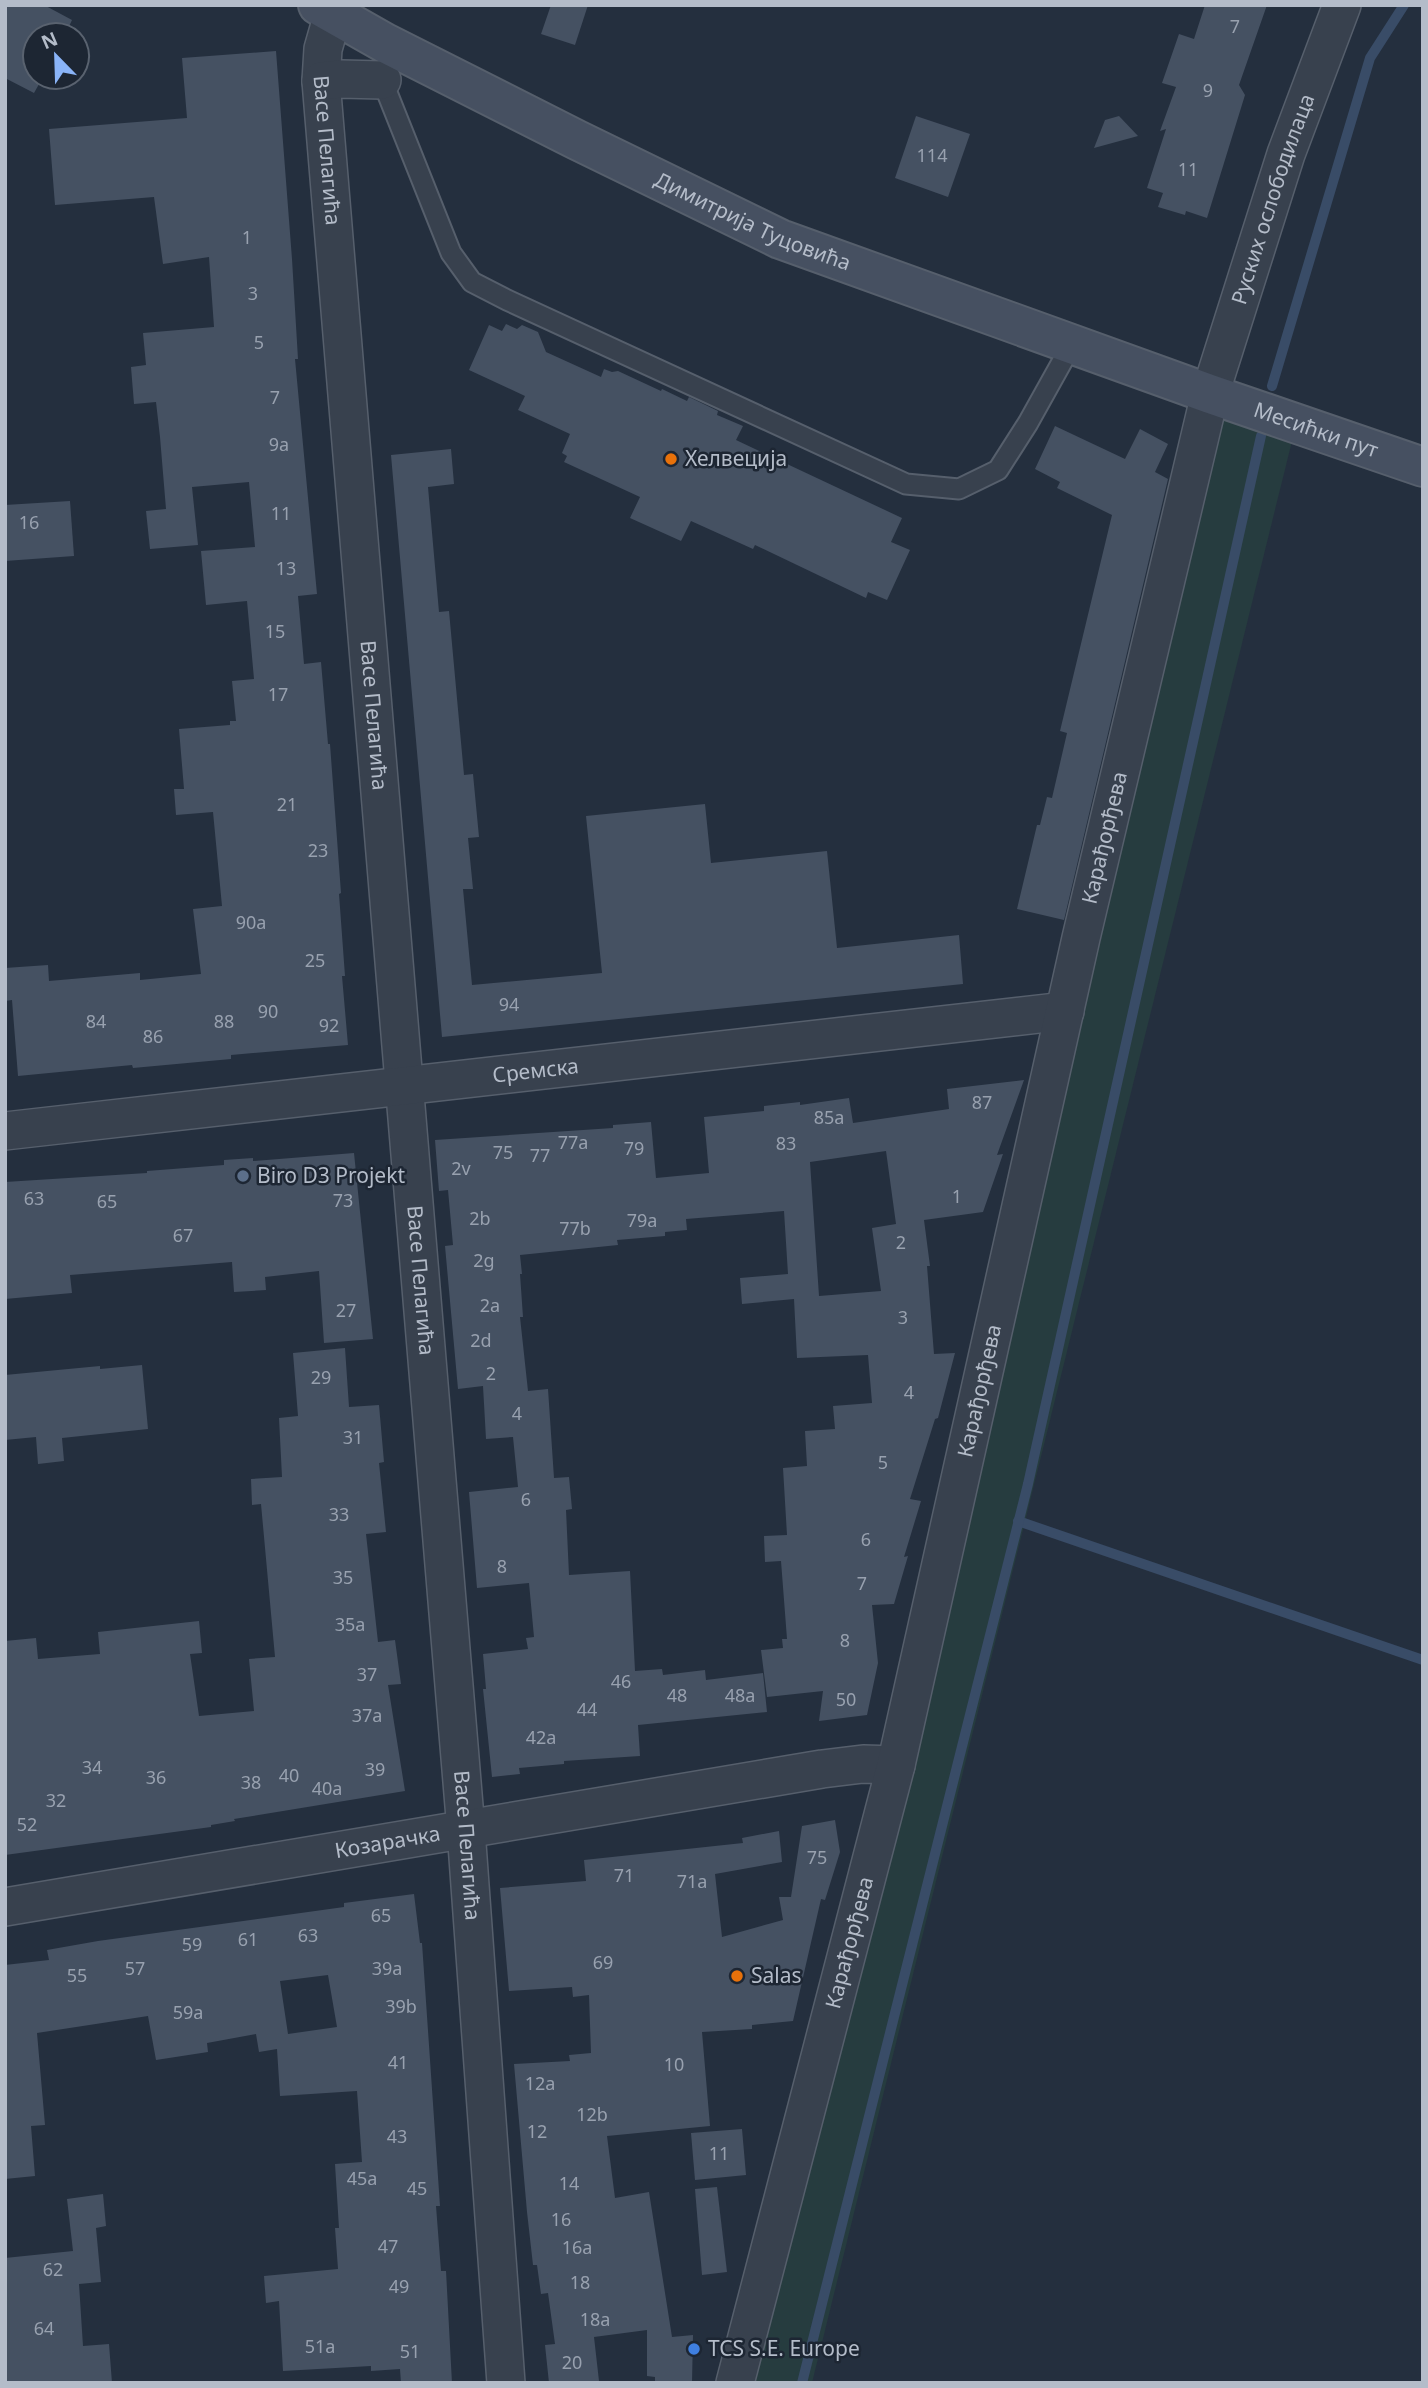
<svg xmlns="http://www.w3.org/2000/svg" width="1428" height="2388" font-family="'Noto Sans',sans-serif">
<rect width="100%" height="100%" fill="#242f3e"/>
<!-- green -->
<path fill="#263c3f" d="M1214 404 1295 429 812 2383H742Z"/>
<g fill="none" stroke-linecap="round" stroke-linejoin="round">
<!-- stream -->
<g stroke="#394c67" stroke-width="10">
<path d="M1272 386 1370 58 1404 5"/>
<path d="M1018 1521 1423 1660"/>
<path d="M802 2383 1028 1484 1261 436"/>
</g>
</g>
<!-- building -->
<g fill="#455162" fill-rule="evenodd">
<path d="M5 5H44L72 20 65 35H35V77H43L34 93 5 78Z"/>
<path d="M551 5H588L575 45 541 34Z"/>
<path d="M1205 5H1267L1239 85 1245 95 1207 218 1186 211 1185 215 1158 207 1163 193 1147 188 1166 129 1160 131 1176 87 1162 83 1179 34 1194 39Z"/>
<path d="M276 51 292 259 298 359H295L317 594 298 596 304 664 321 662 328 744H330L341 893 339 894 345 976H342L348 1045 231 1055V1059L133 1068 132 1065 18 1076 12 1000 5 1001V968L48 965 49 981 140 973V980L201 974 193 909 222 906 213 812 176 815 174 789H184L179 729 230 725V721H236L232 681 254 679 247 601 206 605 201 551 255 547 249 482 192 487 198 545 150 549 146 511 166 509 160 437 156 402 134 404 131 367 146 365 143 333 214 327 209 257 163 264 154 197 55 205 49 129 187 118 182 58Z"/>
<path d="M916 116 970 134 948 197 895 178Z"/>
<path d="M1119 116 1138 136 1094 148 1105 120Z"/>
<path d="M506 324 517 329 522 325 538 332 546 352 601 377 604 369 612 372 618 371 661 391 662 389 687 401 689 397 718 411 717 415 743 426 736 440 902 518 891 542 910 550 887 600 868 592 866 598 755 545 753 549 691 521 681 541 630 518 640 497 564 462 567 456 562 453 570 434 518 410 525 396 469 370 489 325 502 331Z"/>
<path d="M1055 426 1125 459 1140 429 1168 444 1155 472 1168 479 1064 920 1017 909 1037 825H1040L1047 797 1052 798 1067 733 1060 731 1112 515 1057 488 1060 482 1035 469Z"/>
<path d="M451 449 454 484 428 487 439 612 449 611 464 775 473 774 479 837 468 838 473 889H463L472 985 602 973 586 816 705 804 711 863 827 851 837 948 959 935 963 984 442 1037 391 455Z"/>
<path d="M70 501 74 556 5 561V505Z"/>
<path d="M1024 1080 997 1155 1003 1154 983 1212 924 1220 930 1266H927L934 1354 955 1353 938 1418 935 1419 910 1499 921 1501 904 1557 908 1556 894 1604 872 1605 878 1663 867 1715 819 1721 823 1691 767 1697 761 1650 783 1648 782 1639H787L781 1561 765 1562 764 1536 787 1535 783 1468 807 1466 805 1431 835 1429 833 1406 872 1403 868 1355 797 1358 794 1299 742 1304 740 1278 788 1274 784 1211 686 1219 687 1230 665 1232V1236L617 1240 618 1245 520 1255 522 1274H520L523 1317H520L528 1391 548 1389 554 1478 569 1477 572 1509 566 1510 569 1575 630 1571 635 1671 662 1669 663 1675 705 1670 706 1680 763 1673 767 1712 638 1725 640 1756 564 1761V1764L519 1768 520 1774 492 1777 483 1689H486L483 1654 528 1649 526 1638 534 1637 529 1583 477 1588 469 1492 518 1487 513 1437 486 1439 483 1386 458 1389 445 1246 453 1245 448 1190 439 1191 435 1140 613 1128V1125L651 1122 656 1178 709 1173 704 1117 764 1111V1106L800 1102V1105L849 1098 853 1123 949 1109 947 1089ZM886 1151 896 1224 872 1228 881 1291 819 1296 810 1162Z"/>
<path d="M354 1153 373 1339 324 1343 319 1271 265 1277 266 1290 234 1292 232 1262 70 1275 72 1293 5 1299V1182L147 1173V1171L224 1165V1160L253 1158V1161Z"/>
<path d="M345 1348 349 1407 379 1405 384 1462 379 1463 386 1532 366 1534 378 1642 395 1640 401 1684 388 1685 405 1791 234 1819 235 1821 211 1825V1827L5 1855V1641L36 1638 38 1659 100 1654 98 1632 199 1621 202 1653 190 1654 199 1716 254 1711 249 1659 275 1657 261 1504 252 1505 251 1479 282 1477 279 1418 298 1416 293 1353Z"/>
<path d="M142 1365 148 1429 62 1438 64 1461 38 1464 36 1437 5 1440V1375L100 1366V1369Z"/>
<path d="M835 1820 840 1852 825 1900 821 1899 793 2021 752 2025V2029L702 2032 710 2126 607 2136 615 2198 649 2192 672 2337 693 2335 692 2383H655V2377L647 2376V2330L594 2337 599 2381 549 2383 545 2345 555 2344 548 2293 541 2294 537 2265H533L527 2212 514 2064 570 2061 569 2055 591 2053 589 1995 573 1997 572 1987 509 1991 500 1888 586 1881 584 1860 743 1843 742 1838 779 1831 782 1862 715 1874 722 1937 783 1920 779 1897H791L802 1826Z"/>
<path d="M414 1894 420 1943H422L440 2206H436L441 2271H446L452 2383H401L400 2369 371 2371V2366L283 2371 279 2301 266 2303 264 2276 338 2269 335 2228H339L335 2164 362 2162 357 2091 280 2096 277 2049 259 2052 256 2034 207 2043 208 2052 156 2060 148 2016 37 2033 45 2125 31 2126 35 2176 5 2179V1965L49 1960 47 1950 98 1941 344 1907V1903ZM328 1975 337 2027 288 2034 280 1981Z"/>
<path d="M742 2129 746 2175 695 2180 691 2133Z"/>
<path d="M717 2187 727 2272 702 2275 695 2189Z"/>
<path d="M103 2194 106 2226 96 2228 101 2282 79 2284 83 2346 109 2344 112 2383H5V2258L73 2251 67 2199Z"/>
</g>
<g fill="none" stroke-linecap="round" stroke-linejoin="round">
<defs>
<path id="lane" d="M381 71 382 80 451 253 472 282 507 300 906 484 959 489 998 470 1028 423 1072 344"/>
<g id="street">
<path id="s1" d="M333 14 323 49 321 81 466 1830 506 2383"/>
<path d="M321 81 341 79 382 80"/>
<path id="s2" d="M5 1131 1065 1011"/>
<path id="s3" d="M5 1907 822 1769 863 1764 896 1765"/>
<path id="s4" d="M735 2383 896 1765 1081 938 1210 394 1286 154 1342 5"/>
</g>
<g id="secondary">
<path id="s5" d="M318 5 385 43 577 140 780 239 1210 394 1423 467"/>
</g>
</defs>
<!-- lane casing -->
<use href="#lane" stroke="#565f6c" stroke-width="23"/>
<!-- street casing -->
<use href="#street" stroke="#565f6c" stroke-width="40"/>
<!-- secondary casing -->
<use href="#secondary" stroke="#565f6c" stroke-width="42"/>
<!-- lane -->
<use href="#lane" stroke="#38414e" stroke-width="19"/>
<!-- street -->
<use href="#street" stroke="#38414e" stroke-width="37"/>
<!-- secondary -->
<use href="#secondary" stroke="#465061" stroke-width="38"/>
</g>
<!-- markers -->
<g fill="#e8710a" stroke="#1d2633" stroke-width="2.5">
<circle cx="671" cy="459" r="7"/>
<circle cx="737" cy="1976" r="7"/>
</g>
<circle fill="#5c6f8a" stroke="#1d2633" stroke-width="2.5" cx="243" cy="1176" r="7"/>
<circle fill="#3f7fe0" stroke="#1d2633" stroke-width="2.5" cx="694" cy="2349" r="7"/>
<g text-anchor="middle" stroke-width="5" stroke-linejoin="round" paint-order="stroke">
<!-- number labels -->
<g font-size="18" fill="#98a1af">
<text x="1235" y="33">7</text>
<text x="1208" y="97">9</text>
<text x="932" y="162">114</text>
<text x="1188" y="176">11</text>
<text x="247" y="244">1</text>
<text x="253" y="300">3</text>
<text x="259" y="349">5</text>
<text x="275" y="404">7</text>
<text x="279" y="451">9a</text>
<text x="281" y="520">11</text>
<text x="29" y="529">16</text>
<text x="286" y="575">13</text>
<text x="275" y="638">15</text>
<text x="278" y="701">17</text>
<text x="287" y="811">21</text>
<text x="318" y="857">23</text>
<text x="251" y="929">90a</text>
<text x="315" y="967">25</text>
<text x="509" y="1011">94</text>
<text x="268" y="1018">90</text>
<text x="96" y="1028">84</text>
<text x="224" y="1028">88</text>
<text x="329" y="1032">92</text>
<text x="153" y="1043">86</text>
<text x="982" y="1109">87</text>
<text x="829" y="1124">85a</text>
<text x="573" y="1149">77a</text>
<text x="786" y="1150">83</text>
<text x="634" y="1155">79</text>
<text x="503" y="1159">75</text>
<text x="540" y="1162">77</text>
<text x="461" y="1175">2v</text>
<text x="957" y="1203">1</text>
<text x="34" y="1205">63</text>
<text x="343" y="1207">73</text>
<text x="107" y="1208">65</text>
<text x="480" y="1225">2b</text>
<text x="642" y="1227">79a</text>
<text x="575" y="1235">77b</text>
<text x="183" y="1242">67</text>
<text x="901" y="1249">2</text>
<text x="484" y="1267">2g</text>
<text x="490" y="1312">2a</text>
<text x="346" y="1317">27</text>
<text x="903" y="1324">3</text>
<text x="481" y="1347">2d</text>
<text x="491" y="1380">2</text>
<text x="321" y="1384">29</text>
<text x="909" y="1399">4</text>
<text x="517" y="1420">4</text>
<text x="353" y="1444">31</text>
<text x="883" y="1469">5</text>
<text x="526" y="1506">6</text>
<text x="339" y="1521">33</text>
<text x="866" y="1546">6</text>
<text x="502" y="1573">8</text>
<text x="343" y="1584">35</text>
<text x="862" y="1590">7</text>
<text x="350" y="1631">35a</text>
<text x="845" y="1647">8</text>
<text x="367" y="1681">37</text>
<text x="621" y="1688">46</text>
<text x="677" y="1702">48</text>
<text x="740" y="1702">48a</text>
<text x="846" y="1706">50</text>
<text x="587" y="1716">44</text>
<text x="367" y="1722">37a</text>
<text x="541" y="1744">42a</text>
<text x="92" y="1774">34</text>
<text x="375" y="1776">39</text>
<text x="289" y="1782">40</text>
<text x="156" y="1784">36</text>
<text x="251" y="1789">38</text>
<text x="327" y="1795">40a</text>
<text x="56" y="1807">32</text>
<text x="27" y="1831">52</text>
<text x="817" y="1864">75</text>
<text x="624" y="1882">71</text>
<text x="692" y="1888">71a</text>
<text x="381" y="1922">65</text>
<text x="308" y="1942">63</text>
<text x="248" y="1946">61</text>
<text x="192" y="1951">59</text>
<text x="603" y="1969">69</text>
<text x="135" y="1975">57</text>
<text x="387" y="1975">39a</text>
<text x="77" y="1982">55</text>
<text x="401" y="2013">39b</text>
<text x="188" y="2019">59a</text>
<text x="398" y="2069">41</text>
<text x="674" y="2071">10</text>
<text x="540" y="2090">12a</text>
<text x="592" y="2121">12b</text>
<text x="537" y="2138">12</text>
<text x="397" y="2143">43</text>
<text x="719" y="2160">11</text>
<text x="362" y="2185">45a</text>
<text x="569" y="2190">14</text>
<text x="417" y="2195">45</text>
<text x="561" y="2226">16</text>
<text x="388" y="2253">47</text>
<text x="577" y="2254">16a</text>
<text x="53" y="2276">62</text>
<text x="580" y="2289">18</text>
<text x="399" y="2293">49</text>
<text x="595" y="2326">18a</text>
<text x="44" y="2335">64</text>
<text x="320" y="2353">51a</text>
<text x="410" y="2358">51</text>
<text x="572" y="2369">20</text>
</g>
<!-- street labels -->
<g font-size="21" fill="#b4bcc9" stroke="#1d2633">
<text dy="7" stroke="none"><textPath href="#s1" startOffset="138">Васе Пелагића</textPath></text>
<text dy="7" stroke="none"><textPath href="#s4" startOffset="2250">Руских ослободилаца</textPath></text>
<text dy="7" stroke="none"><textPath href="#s5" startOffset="486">Димитрија Туцовића</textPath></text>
<text dy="7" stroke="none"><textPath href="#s5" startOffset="1087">Месићки пут</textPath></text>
<text dy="7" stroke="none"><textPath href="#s1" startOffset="705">Васе Пелагића</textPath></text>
<text dy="7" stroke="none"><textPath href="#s4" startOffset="1589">Карађорђева</textPath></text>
<text dy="7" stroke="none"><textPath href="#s2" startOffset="534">Сремска</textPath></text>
<text dy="7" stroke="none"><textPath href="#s1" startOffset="1272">Васе Пелагића</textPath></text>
<text dy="7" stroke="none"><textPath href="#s4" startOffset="1022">Карађорђева</textPath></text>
<text dy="7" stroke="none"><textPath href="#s3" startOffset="388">Козарачка</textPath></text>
<text dy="7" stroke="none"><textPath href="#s1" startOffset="1839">Васе Пелагића</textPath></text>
<text dy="7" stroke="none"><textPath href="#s4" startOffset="455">Карађорђева</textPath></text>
</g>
<!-- poi labels -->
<g font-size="21" fill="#b4bcc9" stroke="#1d2633" text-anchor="start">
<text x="685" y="466">Хелвеција</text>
<text x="257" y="1183">Biro D3 Projekt</text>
<text x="751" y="1983">Salas</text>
<text x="708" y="2356">TCS S.E. Europe</text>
</g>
</g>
<!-- border -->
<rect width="1428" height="2388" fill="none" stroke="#b4bcc9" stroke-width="14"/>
<!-- north arrow -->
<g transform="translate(56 56) rotate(337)"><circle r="33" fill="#1d2633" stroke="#59626f" stroke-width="2"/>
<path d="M0-5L12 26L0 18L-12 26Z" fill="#8ab4f8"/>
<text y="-10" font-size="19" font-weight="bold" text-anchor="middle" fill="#b4bcc9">N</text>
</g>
</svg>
